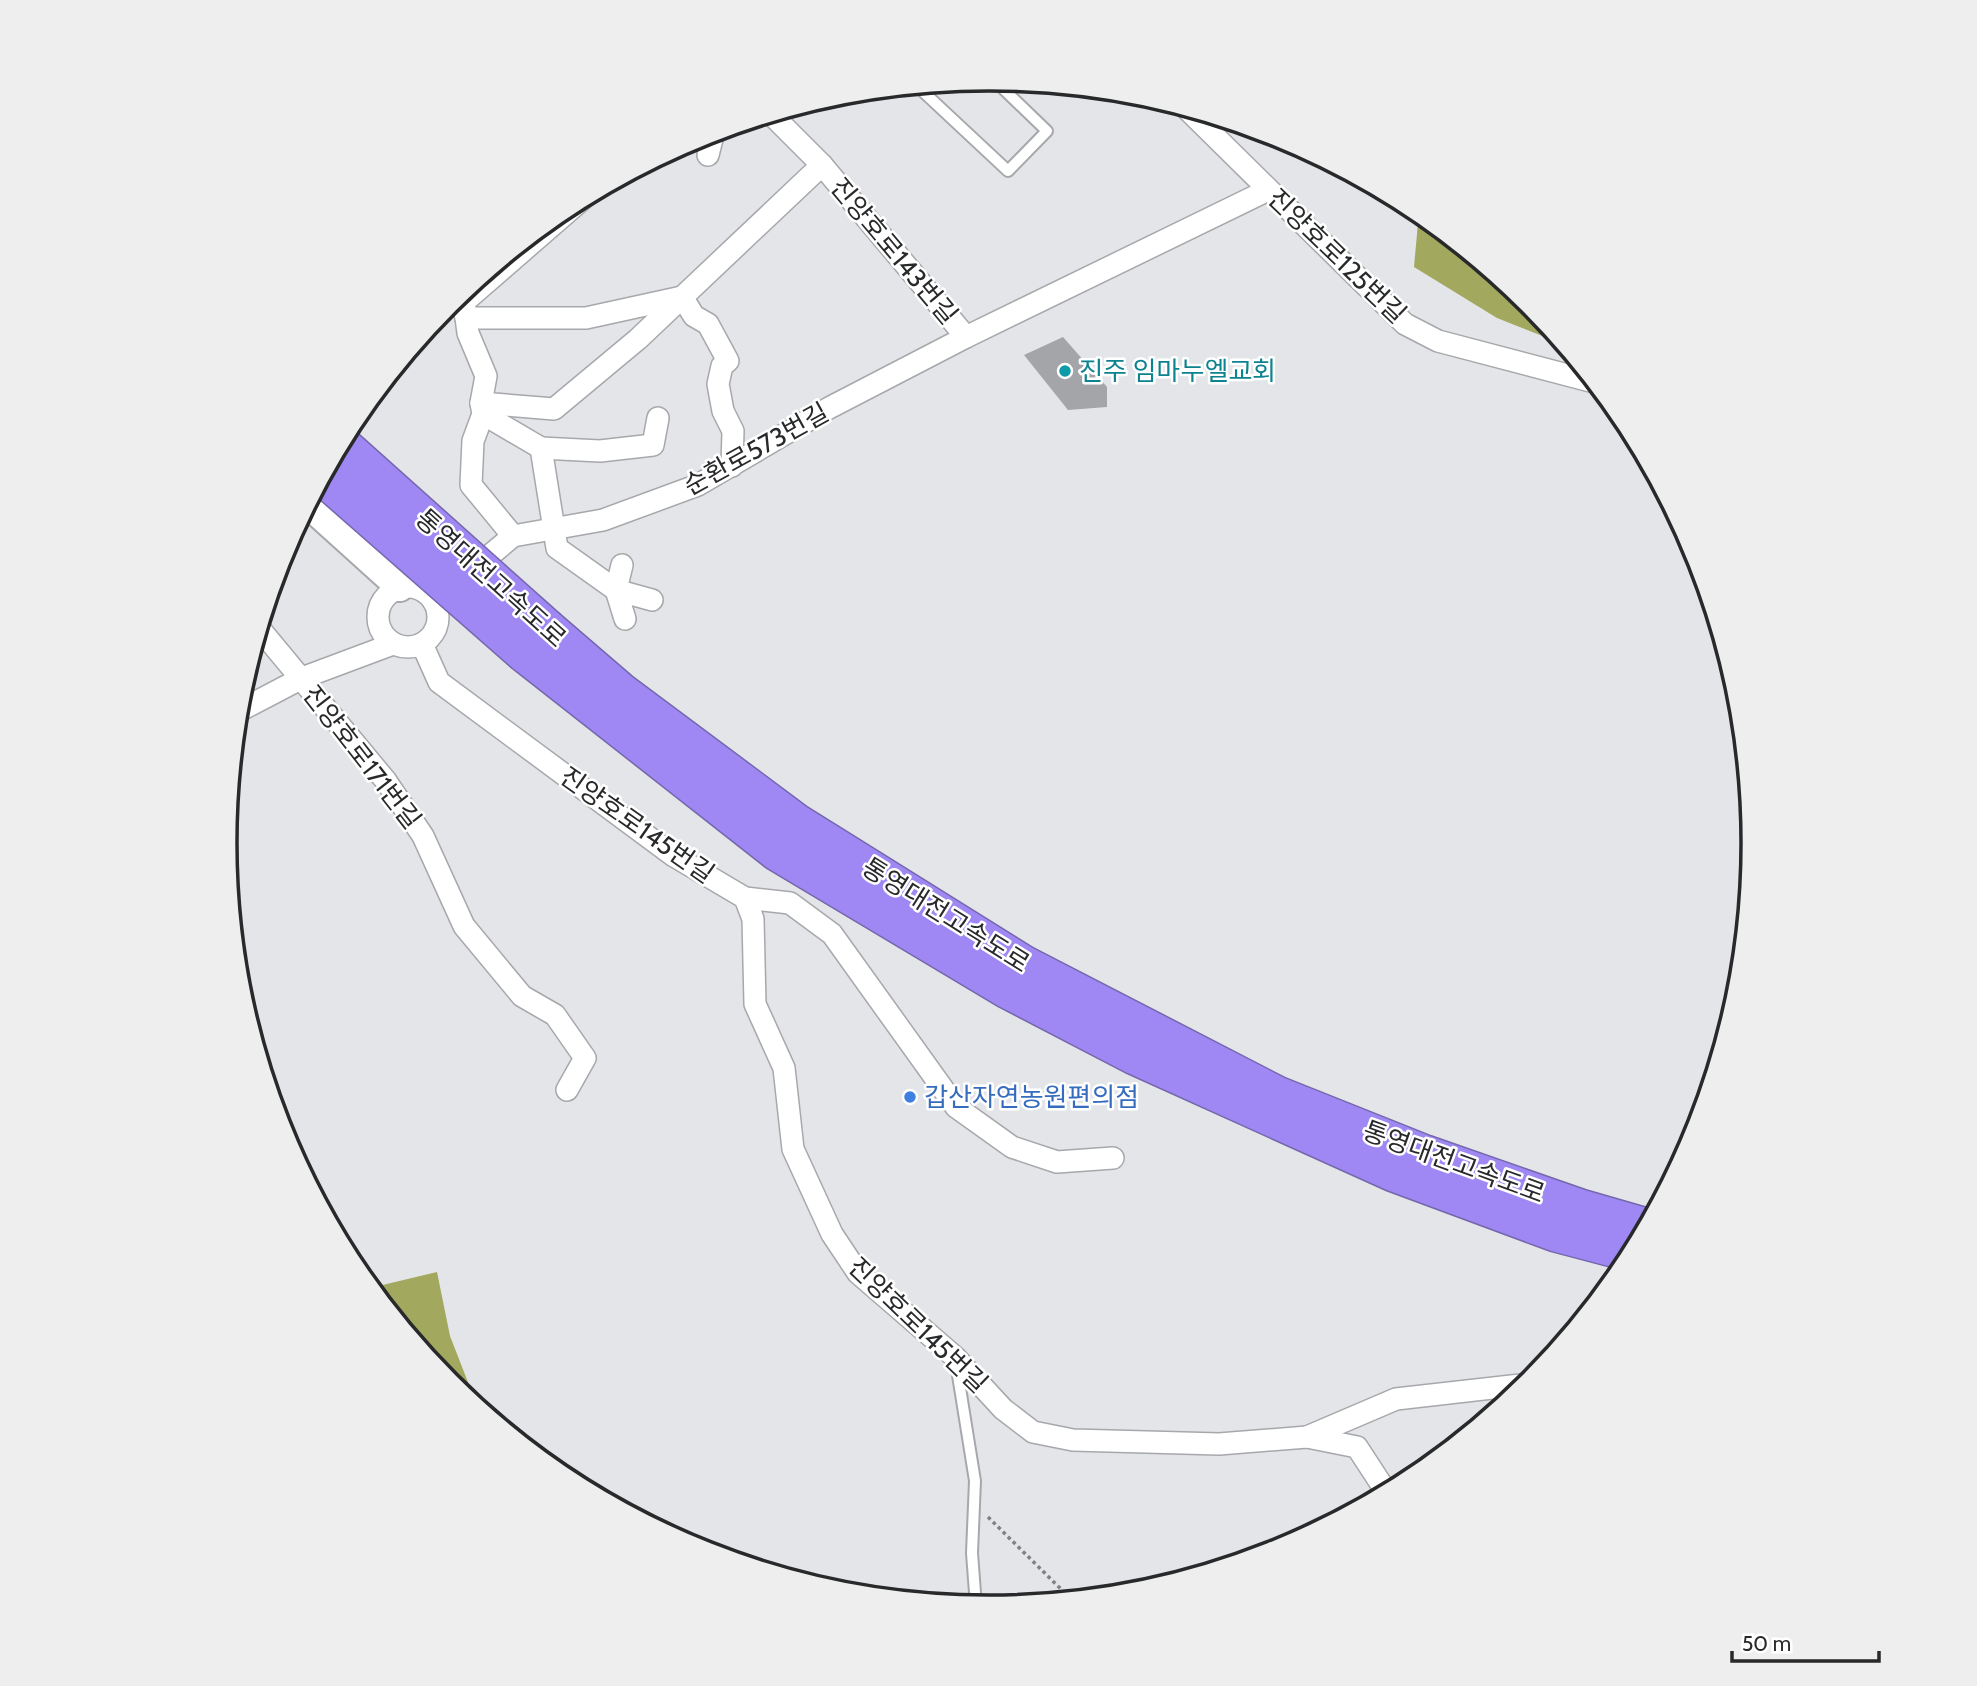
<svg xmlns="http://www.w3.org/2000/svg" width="1977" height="1686" font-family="Cabin,'Noto Sans KR',sans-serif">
<rect width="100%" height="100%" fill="#e3e5e8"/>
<!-- forest -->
<g fill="#a3a85f">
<path d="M1419 212 1529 303 1563 344 1497 318 1414 267Z"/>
<path d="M437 1272 450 1336 478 1408 448 1383 370 1288Z"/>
</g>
<!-- building -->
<path fill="#a4a5a8" d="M1063 337 1107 387V407L1068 410 1024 355Z"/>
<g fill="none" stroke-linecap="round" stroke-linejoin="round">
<defs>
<g id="service">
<path d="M917 86 1008 171 1047 131 993 79"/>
<path d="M956 1363 975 1481 972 1553 976 1606"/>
</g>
<g id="minor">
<path d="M1187 109 1405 324 1438 341 1594 382"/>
<path d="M771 114 822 165 966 337"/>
<path d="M708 155 714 131"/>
<path d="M459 293 464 302 468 333 486 376 481 403 554 409 638 339 822 165"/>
<path d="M682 297 694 316 708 324 728 361 722 366 718 384 723 411 733 431 732 466"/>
<path d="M464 302 586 196"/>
<path d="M465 312 466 318H586L682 297"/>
<path d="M481 403 483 414 473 441 471 485 513 536"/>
<path d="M483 414 541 448 557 548 616 590 622 565"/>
<path d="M541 448 600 451 653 445 658 418"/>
<circle cx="408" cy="617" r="30"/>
<path d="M434 602 513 536 603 520 698 485 829 408 966 337 1268 190"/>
<path d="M625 619 616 590 652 600"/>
<path d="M259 628 386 781 423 836 464 926 522 996 555 1015 585 1058 567 1090"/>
<path d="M422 644 439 682 674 856 745 898 753 919 755 1004 784 1068 793 1149 832 1234 858 1273 955 1357 1003 1409 1033 1432 1073 1440 1219 1444 1307 1437 1357 1447 1387 1493"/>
<path d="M237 712 302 678 393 644"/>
<path d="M745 898 790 903 832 934 956 1107 1012 1147 1057 1162 1113 1158"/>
<path d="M1307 1437 1396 1399 1528 1384"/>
</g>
<path id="tertiary" d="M307 504 400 588"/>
<g id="motorway">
<path d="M548 629 620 691 797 823 1023 964 1277 1095 1425 1154 1580 1208 1646 1227"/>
<path d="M525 654 777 852 1008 990 1135 1056 1394 1173 1556 1233 1632 1253"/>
</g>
</defs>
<!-- service casing -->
<use href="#service" stroke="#a6a8ab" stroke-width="14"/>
<!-- minor casing -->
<use href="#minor" stroke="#a6a8ab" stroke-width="24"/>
<!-- tertiary casing -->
<use href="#tertiary" stroke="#a6a8ab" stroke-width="30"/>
<!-- motorway casing -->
<use href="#motorway" stroke="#7567ad" stroke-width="40"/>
<!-- path -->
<path stroke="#7f8182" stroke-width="3.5" stroke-dasharray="3.5 3.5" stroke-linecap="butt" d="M988 1517 1071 1599"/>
<!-- service -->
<use href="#service" stroke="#fff" stroke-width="10"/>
<!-- minor -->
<use href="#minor" stroke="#fff" stroke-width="21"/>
<!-- tertiary -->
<use href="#tertiary" stroke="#fff" stroke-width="26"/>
<!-- motorway -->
<use href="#motorway" stroke="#9f88f3" stroke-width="37"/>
<defs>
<g id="motorway-bridge">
<path d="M340 443 548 629"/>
<path d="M322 476 525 654"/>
</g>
</defs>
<!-- motorway-bridge casing -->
<use href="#motorway-bridge" stroke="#7567ad" stroke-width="40" stroke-linecap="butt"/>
<!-- motorway-bridge -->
<use href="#motorway-bridge" stroke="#9f88f3" stroke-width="37"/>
</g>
<!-- markers -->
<circle fill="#0f9aa8" stroke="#fff" stroke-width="2.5" cx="1065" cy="371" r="7"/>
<circle fill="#3f7fe0" stroke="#fff" stroke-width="2.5" cx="910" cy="1097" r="7"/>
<g text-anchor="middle" stroke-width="5" stroke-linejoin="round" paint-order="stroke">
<!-- street labels -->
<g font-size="26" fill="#28292a" stroke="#fff">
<text transform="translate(894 251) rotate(50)" y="9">진양호로143번길</text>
<text transform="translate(1337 256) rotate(44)" y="9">진양호로125번길</text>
<text transform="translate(756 449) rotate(-29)" y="9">순환로573번길</text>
<text transform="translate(491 578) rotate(42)" y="9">통영대전고속도로</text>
<text transform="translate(362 757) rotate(52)" y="9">진양호로171번길</text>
<text transform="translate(637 825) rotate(35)" y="9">진양호로145번길</text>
<text transform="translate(946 915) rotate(32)" y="9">통영대전고속도로</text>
<text transform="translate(1454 1162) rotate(20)" y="9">통영대전고속도로</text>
<text transform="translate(918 1325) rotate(44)" y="9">진양호로145번길</text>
</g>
<!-- culture labels -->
<g font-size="26" fill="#0d838f" stroke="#fff" text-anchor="start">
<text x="1079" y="380">진주 임마누엘교회</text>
</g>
<!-- shop labels -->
<g font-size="26" fill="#366cbe" stroke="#fff" text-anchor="start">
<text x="924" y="1106">갑산자연농원편의점</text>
</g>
</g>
<!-- crop -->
<path d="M0 0H1977V1686H0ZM237 843a752 752 0 1 1 1504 0a752 752 0 1 1-1504 0Z" fill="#eee" fill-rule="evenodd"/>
<path fill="none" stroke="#28292a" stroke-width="3.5" d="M237 843a752 752 0 1 1 1504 0a752 752 0 1 1-1504 0Z"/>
<!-- scale -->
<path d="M1732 1651v10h147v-10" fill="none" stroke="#28292a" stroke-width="3.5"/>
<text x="1742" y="1651" font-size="21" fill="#28292a" stroke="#ffffff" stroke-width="5" paint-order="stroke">50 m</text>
</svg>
